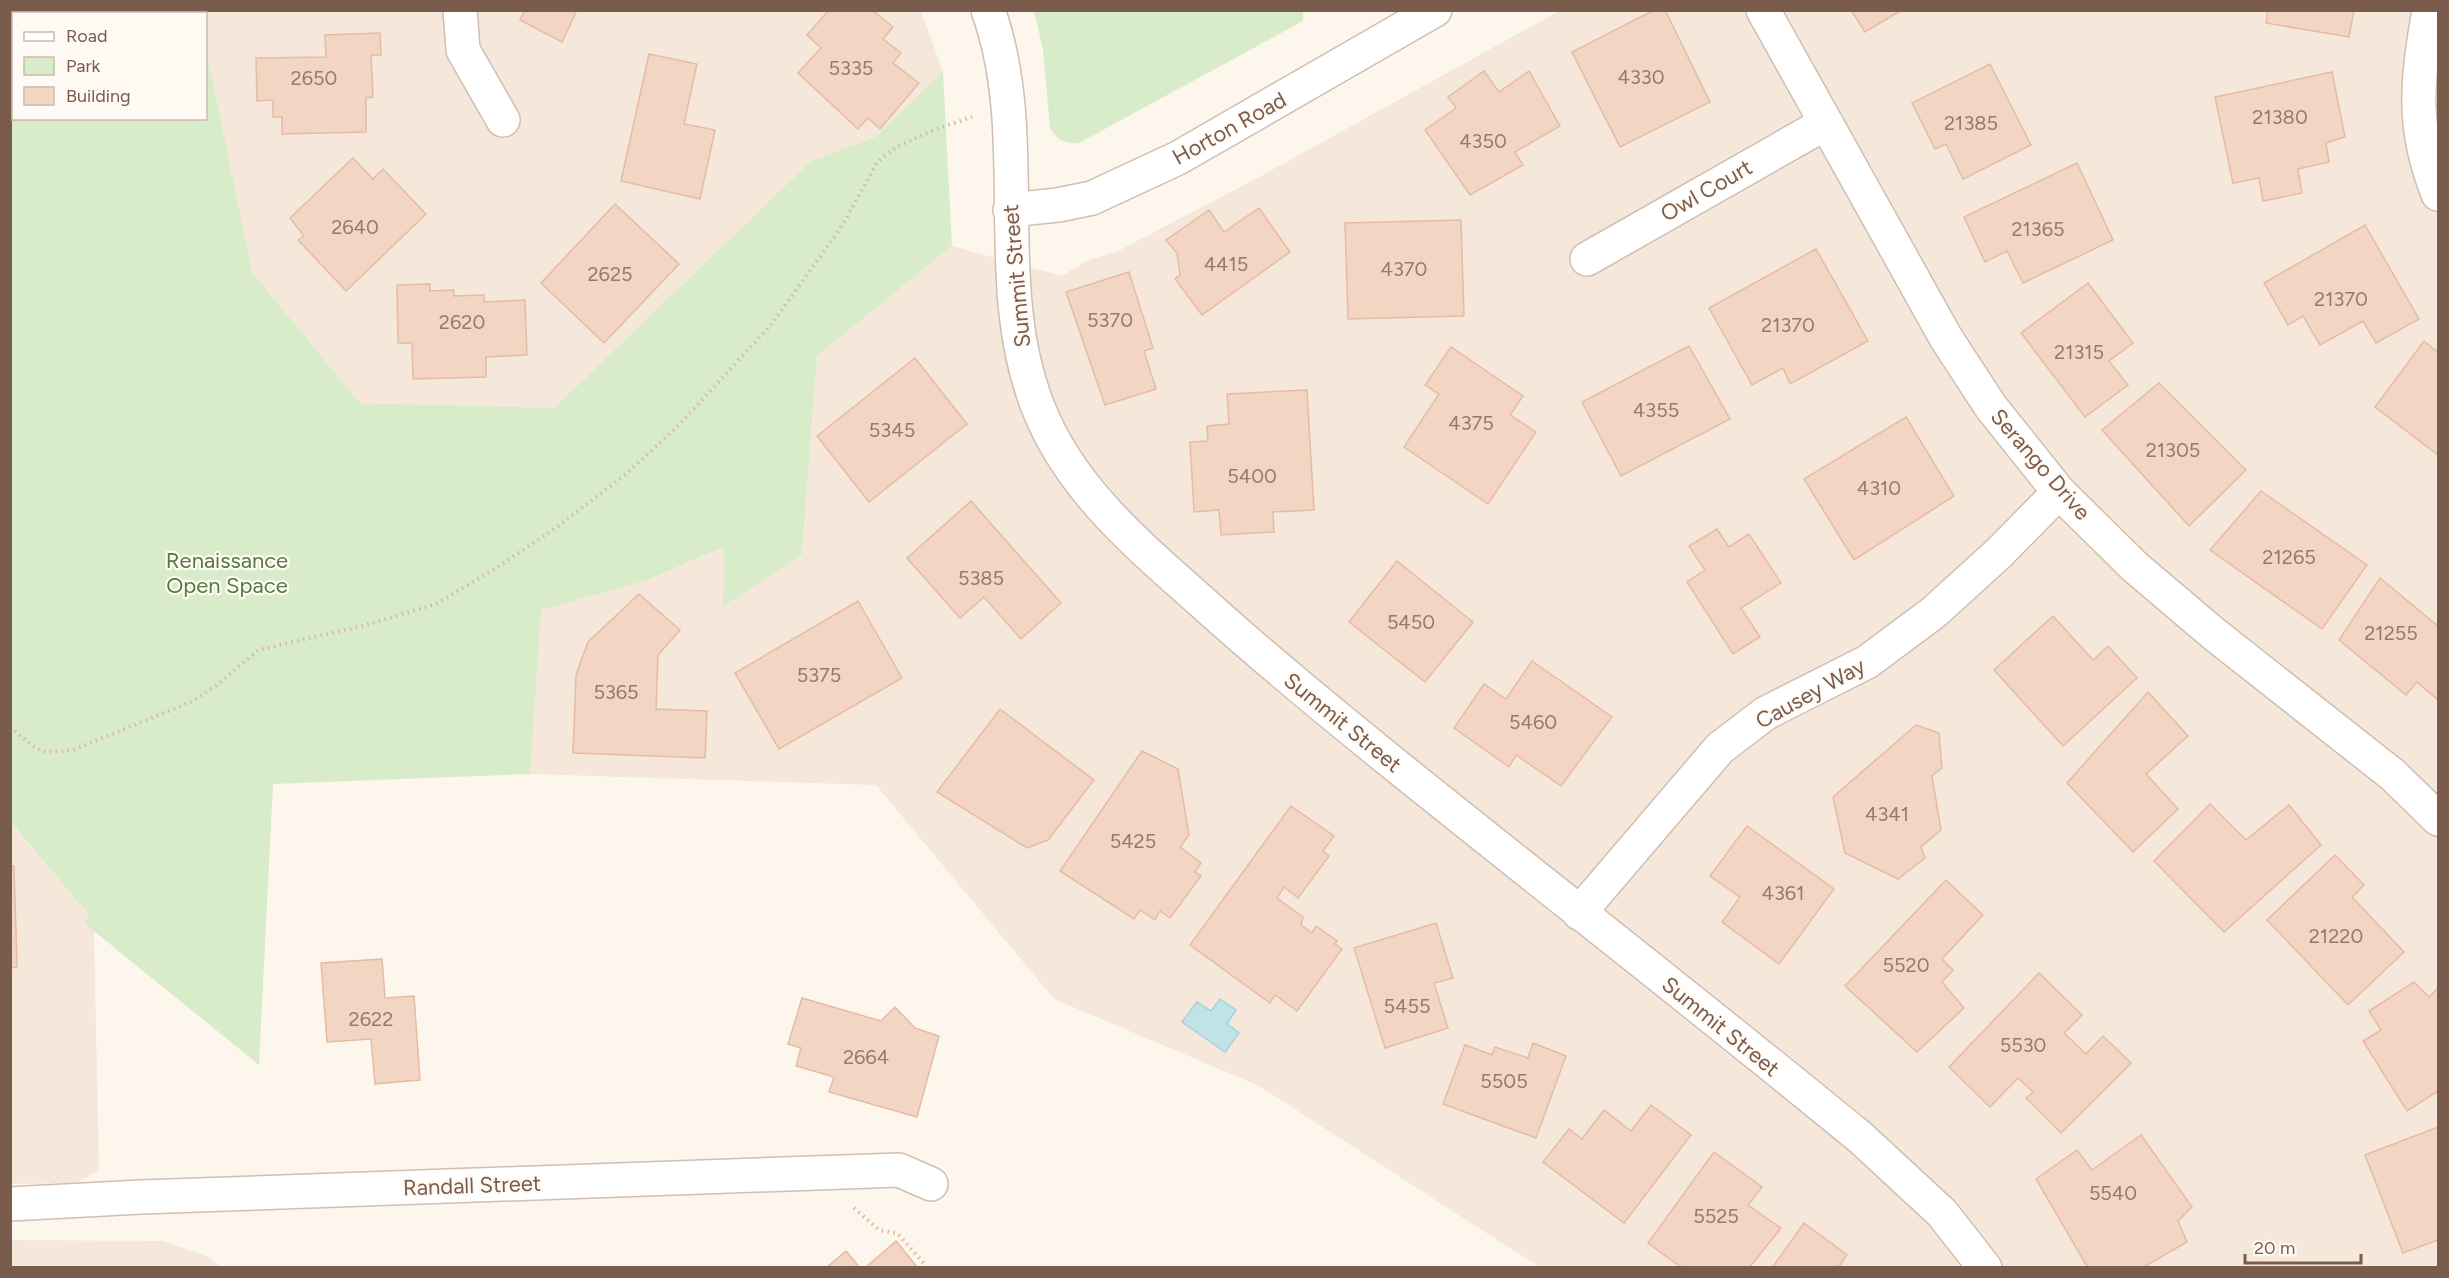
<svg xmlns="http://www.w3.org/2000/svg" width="2449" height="1278" font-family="Figtree,sans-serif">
<rect width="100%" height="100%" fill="#fdf6ec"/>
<!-- residential -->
<g fill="#f5e8da">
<path d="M201 11H921L943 72 875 137 811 161 554 408 360 403 252 272 206 47V14L201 13Z"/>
<path d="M1559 11H2438V1267H1539L1259 1086 1054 999 876 785 530 774 540 610 645 581 725 547 723 605 802 554 817 356 952 246 1062 276 1086 261 1118 251 1263 175Z"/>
<path d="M10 823 89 915 84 923 94 931 99 1170 77 1183 11 1184Z"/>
<path d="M11 1240 163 1241 209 1257 221 1267H11Z"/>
</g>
<!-- green -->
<g fill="#d8ecc9">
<path d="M201 10V14H14L13 17 11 11Z"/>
<path d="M1303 10V21L1079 143C1065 144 1057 140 1050 128L1043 49 1034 11Z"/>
<path d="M206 47 252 272 360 403 554 408 811 161 875 137 943 72 952 246 817 356 802 554 723 606 724 547 645 581 541 610 530 774 273 784 259 1065 84 923 89 915 11 823V101L13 90 14 118H206Z"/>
</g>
<!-- water -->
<path fill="#bfe3e8" stroke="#a5d3da" stroke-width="1.5" d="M1220 999 1236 1010 1227 1024 1239 1033 1225 1052 1182 1022 1197 1002 1211 1011Z"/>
<!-- building -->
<g fill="#f3d5c3" stroke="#e6bba3" stroke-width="1.5">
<path d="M525 10H577L562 42 520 20Z"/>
<path d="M829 10H872L893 27 883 39 901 53 893 63 919 83 880 129 868 118 858 129 798 73 821 48 807 35Z"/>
<path d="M1654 10H1665L1710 102 1620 147 1572 52Z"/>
<path d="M1851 10H1902L1865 32Z"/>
<path d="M2268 10H2354L2349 37 2266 23Z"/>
<path d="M380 33 381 55H371L373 97 366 98V132L282 134V117H273V100L257 101 256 58 326 57 325 35Z"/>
<path d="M649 54 697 64 684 124 715 130 700 199 621 181Z"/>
<path d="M1990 64 2031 145 1963 179 1946 144 1935 149 1912 103Z"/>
<path d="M1484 71 1499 92 1529 71 1560 126 1515 152 1523 165 1470 195 1425 130 1456 108 1448 97Z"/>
<path d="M2332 72 2345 137 2326 143 2329 162 2298 169 2302 193 2263 201 2259 178 2233 183 2215 97Z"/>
<path d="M353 158 373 179 383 169 426 214 346 291 298 240 304 236 290 218Z"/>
<path d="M2077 163 2113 240 2023 283 2007 251 1985 262 1964 217Z"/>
<path d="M615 204 679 264 604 343 541 283Z"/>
<path d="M1259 208 1290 252 1202 315 1175 279 1180 275 1177 253 1166 240 1209 210 1224 232Z"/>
<path d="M1461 220 1464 316 1348 319 1345 223Z"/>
<path d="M2365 225 2419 319 2376 343 2363 321 2320 345 2303 316 2288 325 2264 283Z"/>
<path d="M1816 249 1868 341 1790 384 1783 368 1752 385 1709 308Z"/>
<path d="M1129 272 1153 348 1144 351 1156 389 1105 405 1066 292Z"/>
<path d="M2088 283 2133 343 2109 361 2128 385 2085 417 2021 333Z"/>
<path d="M430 284V291L454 290V296L484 295V302L525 300 527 355 486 357V377L413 379 412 343H398L397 285Z"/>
<path d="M2424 341 2438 352V455L2375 407Z"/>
<path d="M1689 346 1730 419 1621 476 1582 402Z"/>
<path d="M1451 347 1523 396 1510 415 1536 432 1488 504 1404 447 1439 394 1425 385Z"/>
<path d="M915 358 967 424 869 502 817 436Z"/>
<path d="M2159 383 2246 470 2189 526 2102 430Z"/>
<path d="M1307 390 1314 510 1273 512 1274 532 1221 535 1219 510 1194 512 1190 442 1208 441 1207 426 1229 424 1227 394Z"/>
<path d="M1906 417 1954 496 1854 560 1804 479Z"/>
<path d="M2261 491 2367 565 2322 629 2210 550Z"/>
<path d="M971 501 1061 603 1021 639 984 597 960 618 907 558Z"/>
<path d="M1717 529 1729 547 1749 534 1781 583 1741 608 1760 637 1733 654 1687 582 1705 570 1689 546Z"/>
<path d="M1397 561 1473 622 1425 682 1349 622Z"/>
<path d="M2380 578 2438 626V700L2417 682 2406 695 2339 640Z"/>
<path d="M639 594 680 630 658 655 656 709 707 711 705 758 573 753 576 675 588 642Z"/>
<path d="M858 601 902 678 779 749 735 673Z"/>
<path d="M2053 616 2093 660 2108 646 2137 678 2063 746 1994 670Z"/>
<path d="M1532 661 1612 717 1561 786 1516 755 1509 767 1454 728 1484 684 1506 699Z"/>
<path d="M2148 692 2188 736 2146 774 2178 809 2133 852 2067 783Z"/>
<path d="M1000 709 1094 780 1048 840 1027 848 937 792Z"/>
<path d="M1916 725 1939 733 1942 768 1932 776 1941 830 1921 847 1925 858 1898 879 1845 853 1833 797Z"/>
<path d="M1142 751 1178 769 1189 835 1180 847 1201 863 1195 872 1201 876 1170 918 1160 911 1155 920 1140 910 1134 919 1060 871Z"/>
<path d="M2210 804 2246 840 2289 805 2321 845 2224 932 2154 861Z"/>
<path d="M1291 806 1334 836 1323 851 1329 856 1298 898 1284 887 1277 898 1303 917 1301 925 1312 933 1316 926 1337 941 1335 944 1342 949 1297 1011 1275 995 1270 1003 1190 945Z"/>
<path d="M1747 826 1834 889 1779 964 1722 922 1740 897 1710 876Z"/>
<path d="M2335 855 2364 885 2352 897 2404 952 2348 1005 2267 920Z"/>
<path d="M10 866H14L17 967 10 968Z"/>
<path d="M1946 880 1983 915 1942 959 1953 970 1942 982 1964 1008 1917 1052 1845 986Z"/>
<path d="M1436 923 1453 978 1434 983 1448 1028 1385 1048 1354 948Z"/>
<path d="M382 959 385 998 414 996 420 1080 375 1084 371 1039 327 1042 321 963Z"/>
<path d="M2039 973 2082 1015 2064 1033 2086 1054 2103 1036 2131 1063 2061 1133 2026 1098 2033 1092 2018 1078 1990 1107 1949 1067Z"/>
<path d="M2414 982 2429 997 2438 988V1091L2407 1111 2363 1041 2381 1030 2369 1011Z"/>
<path d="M802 998 881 1021 895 1007 915 1028 939 1036 917 1117 829 1092 834 1077 796 1066 801 1048 788 1044Z"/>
<path d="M1533 1043 1566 1056 1536 1138 1443 1104 1465 1045 1492 1055 1495 1047 1528 1058Z"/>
<path d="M1651 1105 1691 1135 1624 1223 1543 1162 1569 1129 1582 1139 1604 1110 1631 1131Z"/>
<path d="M2438 1127V1240L2403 1253 2365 1155Z"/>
<path d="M2141 1135 2192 1207 2178 1221 2187 1242 2142 1268H2088L2036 1179 2077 1150 2092 1170Z"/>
<path d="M1714 1152 1762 1187 1748 1205 1781 1228 1749 1268H1682L1648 1243Z"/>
<path d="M1804 1223 1847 1255 1838 1268H1772Z"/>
<path d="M896 1241 918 1268H865Z"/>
<path d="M846 1251 860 1268H826Z"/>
</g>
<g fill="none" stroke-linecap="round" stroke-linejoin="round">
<defs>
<g id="minor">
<path d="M460 10 463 50 503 120"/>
<path d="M1763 10 1946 338 1991 407 2059 492 2135 567 2214 634 2393 775 2438 819"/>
<path d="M2429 10C2417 81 2411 126 2438 194"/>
<path d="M1010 210 1058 205 1092 198 1178 158 1435 10"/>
<path d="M1587 259 1826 123"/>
<path d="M1579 913 1720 748 1766 713 1867 662 1933 613 1999 553 2059 492"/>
<path d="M10 1204 141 1197 899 1170 931 1184"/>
</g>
<path id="tertiary" d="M988 10C1034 137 988 280 1038 407 1070 489 1138 545 1202 602 1266 660 1332 714 1399 768 1553 892 1709 1013 1861 1138L1942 1213 1985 1268"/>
</defs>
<!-- minor casing -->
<use href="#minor" stroke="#d1beb0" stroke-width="36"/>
<!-- tertiary casing -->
<use href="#tertiary" stroke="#d1beb0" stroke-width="36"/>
<!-- path -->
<g stroke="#d9b8a5" stroke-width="4" stroke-dasharray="1.5 4.5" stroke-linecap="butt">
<path d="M29 10 30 14"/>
<path d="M10 126 14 118"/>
<path d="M10 727 35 748 46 752 73 750 193 701 217 685 258 650 362 626 436 604 493 570 557 527 626 474 676 428 771 325 842 226 878 161 898 146 936 129 972 117"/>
<path d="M854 1208 879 1230 897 1233 928 1268"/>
</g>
<!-- minor -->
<use href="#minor" stroke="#fff" stroke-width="33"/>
<!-- tertiary -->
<use href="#tertiary" stroke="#fff" stroke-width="33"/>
</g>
<g text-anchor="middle" stroke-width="4.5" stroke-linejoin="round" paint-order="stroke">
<!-- number labels -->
<g font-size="20" fill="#987a6a">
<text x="851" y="75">5335</text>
<text x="1641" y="84">4330</text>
<text x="314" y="85">2650</text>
<text x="2280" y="124">21380</text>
<text x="1971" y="130">21385</text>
<text x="1483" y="148">4350</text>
<text x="355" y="234">2640</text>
<text x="2038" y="236">21365</text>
<text x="1226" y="271">4415</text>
<text x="1404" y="276">4370</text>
<text x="610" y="281">2625</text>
<text x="2341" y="306">21370</text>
<text x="1110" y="327">5370</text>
<text x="462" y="329">2620</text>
<text x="1788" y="332">21370</text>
<text x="2079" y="359">21315</text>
<text x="1656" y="417">4355</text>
<text x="1471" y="430">4375</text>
<text x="892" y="437">5345</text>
<text x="2173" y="457">21305</text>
<text x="1252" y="483">5400</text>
<text x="1879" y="495">4310</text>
<text x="2289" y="564">21265</text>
<text x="981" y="585">5385</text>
<text x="1411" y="629">5450</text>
<text x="2391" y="640">21255</text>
<text x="819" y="682">5375</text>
<text x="616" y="699">5365</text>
<text x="1533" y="729">5460</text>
<text x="1887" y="821">4341</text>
<text x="1133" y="848">5425</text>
<text x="1783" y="900">4361</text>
<text x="2336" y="943">21220</text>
<text x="1906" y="972">5520</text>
<text x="1407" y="1013">5455</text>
<text x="371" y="1026">2622</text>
<text x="2023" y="1052">5530</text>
<text x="866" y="1064">2664</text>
<text x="1504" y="1088">5505</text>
<text x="2113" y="1200">5540</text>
<text x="1716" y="1223">5525</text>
</g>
<!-- street labels -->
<g font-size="22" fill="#7a5c4d" stroke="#fffaf3">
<text transform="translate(1229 128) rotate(-29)" y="8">Horton Road</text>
<text transform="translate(1706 190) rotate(-30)" y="8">Owl Court</text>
<text transform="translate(1016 276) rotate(-95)" y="8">Summit Street</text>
<text transform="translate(2041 464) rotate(49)" y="8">Serango Drive</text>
<text transform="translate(1810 693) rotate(-29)" y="8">Causey Way</text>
<text transform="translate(1343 722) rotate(39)" y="8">Summit Street</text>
<text transform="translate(1721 1026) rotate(39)" y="8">Summit Street</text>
<text transform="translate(472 1185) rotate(-2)" y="8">Randall Street</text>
</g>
<!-- park labels -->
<g font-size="22" fill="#537a41" stroke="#fffaf3">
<text x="227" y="568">Renaissance<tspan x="227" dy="25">Open Space</tspan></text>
</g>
</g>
<!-- border -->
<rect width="2449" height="1278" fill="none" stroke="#7a5c4d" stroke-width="24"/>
<!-- legend -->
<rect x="12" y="12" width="195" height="108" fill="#fffaf3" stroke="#cabbb1" stroke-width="1.5"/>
<rect x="24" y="32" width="30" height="9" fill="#ffffff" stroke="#cabbb1" stroke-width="1.5"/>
<text x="66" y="42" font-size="18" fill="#7a5c4d">Road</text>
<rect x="24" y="57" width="30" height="18" fill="#d8ecc9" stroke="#cabbb1" stroke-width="1.5"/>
<text x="66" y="72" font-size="18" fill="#7a5c4d">Park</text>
<rect x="24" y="87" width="30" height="18" fill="#f3d5c3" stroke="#cabbb1" stroke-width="1.5"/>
<text x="66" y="102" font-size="18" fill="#7a5c4d">Building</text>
<!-- scale -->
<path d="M2245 1254v9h116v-9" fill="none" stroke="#7a5c4d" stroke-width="3"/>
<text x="2254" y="1254" font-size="18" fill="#7a5c4d" stroke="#fffaf3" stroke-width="4.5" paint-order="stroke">20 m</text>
</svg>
